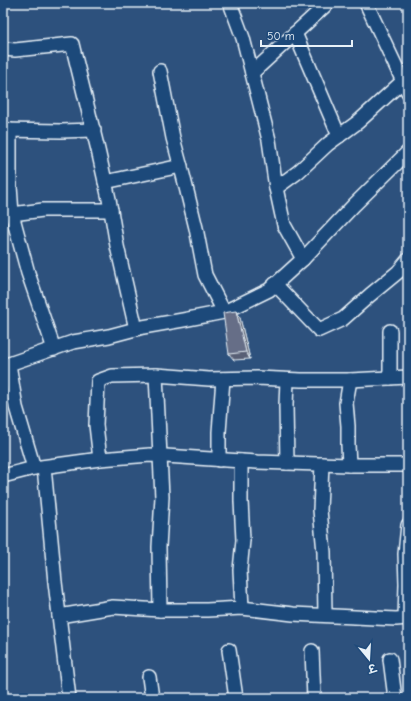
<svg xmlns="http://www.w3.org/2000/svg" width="411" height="701" font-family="'Comic Neue','Playpen Sans Deva',sans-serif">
<rect width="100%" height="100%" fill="#2d517d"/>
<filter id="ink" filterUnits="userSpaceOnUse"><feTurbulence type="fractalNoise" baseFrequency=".025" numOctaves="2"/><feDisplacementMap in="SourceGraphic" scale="8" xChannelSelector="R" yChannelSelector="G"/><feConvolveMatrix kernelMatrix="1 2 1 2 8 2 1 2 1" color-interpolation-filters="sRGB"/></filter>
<g filter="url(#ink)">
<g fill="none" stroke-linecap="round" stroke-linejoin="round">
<defs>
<g id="minor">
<path d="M230 3 243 38 269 140 276 188 284 225 303 259"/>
<path d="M366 3 408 92"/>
<path d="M295 33 339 136"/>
<path d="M3 49 15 50 72 44 98 150 109 199 117 246 136 329"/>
<path d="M160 71 173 138 183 175 196 228 205 275 224 312"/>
<path d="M252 73 328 3"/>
<path d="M3 130 61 131 94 130"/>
<path d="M10 130V186L12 214 28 273 54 349"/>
<path d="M105 182 181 166"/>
<path d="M276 188 298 172 328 144 358 122 403 81"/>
<path d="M12 214 43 210H111"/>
<path d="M275 284 319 330 343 319 370 295 398 272 408 260"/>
<path d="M390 331V378"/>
<path d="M156 375 160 456 162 497 159 547 160 610"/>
<path d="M100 459 96 425 98 381 112 376 156 375 209 379 257 378 301 380H350L408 377"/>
<path d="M219 460V432L223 379"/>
<path d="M241 461V501L243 540 240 570 242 608"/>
<path d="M287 463 286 405 287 380"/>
<path d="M322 464 320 510 324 552 325 615"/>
<path d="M349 465 348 445V426L346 403 350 380"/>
<path d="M44 467 55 582 69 698"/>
<path d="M34 468 16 407 9 364 73 342 109 336 143 327 183 320 224 312 269 290 303 259 354 205 408 152"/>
<path d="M3 476 34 468 100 459 150 455 257 462 349 465H408"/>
<path d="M59 616 113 607 160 610H207L242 608 293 614 396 619 408 618"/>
<path d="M405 618 406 584 405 554 408 525"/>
<path d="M229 650 236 698"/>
<path d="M312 651 314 698"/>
<path d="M390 659 395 698"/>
<path d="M149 677 152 698"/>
</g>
</defs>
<!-- minor casing -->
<use href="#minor" stroke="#e8f1f8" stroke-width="16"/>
<!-- minor -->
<use href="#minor" stroke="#1f4a7a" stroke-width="13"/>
</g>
<!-- wall -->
<path fill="#585f74" stroke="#e8f1f8" d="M240 318 250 359 234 360 229 354Z"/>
<!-- shaded-wall -->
<path fill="#474d5e" stroke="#e8f1f8" d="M236 311 240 318 250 359 246 352Z"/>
<!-- building -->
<path fill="#666e87" stroke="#e8f1f8" d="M236 311 246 352 229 354 223 313Z"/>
</g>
<!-- margin -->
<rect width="411" height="701" fill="none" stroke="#1f4a7a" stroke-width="16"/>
<rect x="8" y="8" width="395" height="685" fill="none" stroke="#e8f1f8" stroke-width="1.5" filter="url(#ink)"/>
<!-- north arrow -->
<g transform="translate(369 659) rotate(162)" stroke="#1f4a7a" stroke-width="3" paint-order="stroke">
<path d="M0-3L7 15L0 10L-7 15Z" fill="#e8f1f8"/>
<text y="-6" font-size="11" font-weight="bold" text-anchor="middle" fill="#e8f1f8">उ</text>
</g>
<!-- scale -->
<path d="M261 40v6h91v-6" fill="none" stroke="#e8f1f8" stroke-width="2"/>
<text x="267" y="40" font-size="12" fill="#e8f1f8" stroke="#1f4a7a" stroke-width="3" paint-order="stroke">50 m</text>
</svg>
